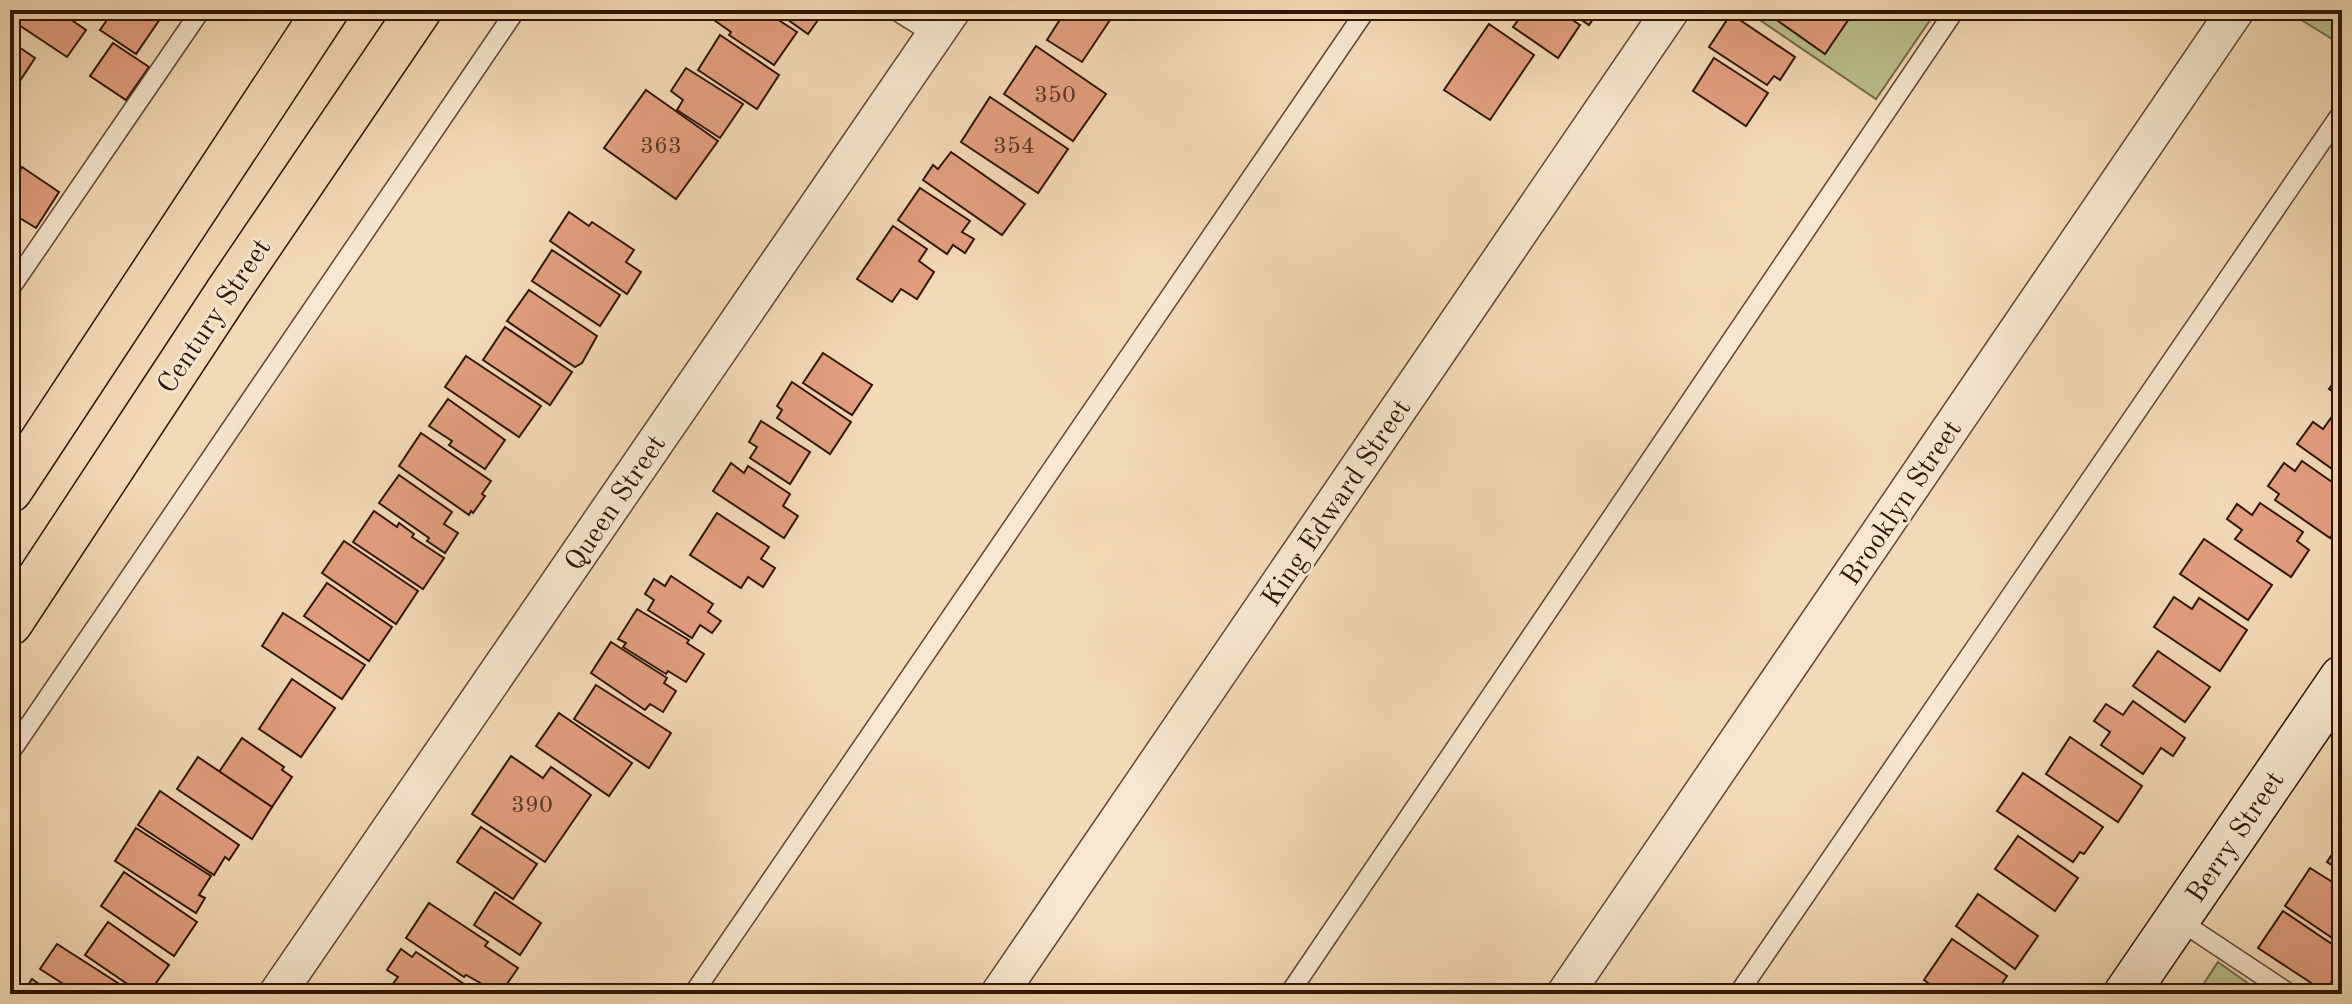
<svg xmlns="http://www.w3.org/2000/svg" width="2352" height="1004" font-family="'Old Standard TT',serif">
<rect width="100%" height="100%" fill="#f3dab6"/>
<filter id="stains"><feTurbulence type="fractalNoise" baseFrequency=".0025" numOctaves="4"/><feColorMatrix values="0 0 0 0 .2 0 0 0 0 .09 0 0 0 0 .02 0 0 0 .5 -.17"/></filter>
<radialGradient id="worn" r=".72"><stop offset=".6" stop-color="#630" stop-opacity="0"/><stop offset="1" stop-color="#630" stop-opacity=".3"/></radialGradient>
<!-- green -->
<g fill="#bbc08e" stroke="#756a4c" stroke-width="2">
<path d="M1745 10H1937L1876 99Z"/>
<path d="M2285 10H2342V45Z"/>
<path d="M2218 962 2263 994H2197Z"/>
</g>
<!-- building -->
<g fill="#e39f80" stroke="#2f1509" stroke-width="2">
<path d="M13 10H57L86 30 67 57 10 19Z"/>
<path d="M114 10H146L160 19 136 54 100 30Z"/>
<path d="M716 10H763L797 32 774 65 729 35 731 32 711 18Z"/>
<path d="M774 10H825L808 34Z"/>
<path d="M1066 10 1116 11 1082 62 1047 40Z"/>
<path d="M1506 10H1557L1580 25 1558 58 1513 27 1519 19Z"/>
<path d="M1567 10H1599L1589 25Z"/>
<path d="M1775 10H1855L1825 54 1771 16Z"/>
<path d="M1731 14 1795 57 1780 80 1774 76 1767 85 1709 47Z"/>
<path d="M1489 24 1534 55 1490 120 1444 90Z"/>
<path d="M720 35 779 75 757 109 698 70Z"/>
<path d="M10 41 35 58 10 96Z"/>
<path d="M113 43 149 67 126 100 90 76Z"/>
<path d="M1036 46 1106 94 1073 141 1004 94Z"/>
<path d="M1714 58 1768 93 1746 126 1693 91Z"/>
<path d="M686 68 743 104 720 138 677 110 683 100 671 91Z"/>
<path d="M646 90 718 141 676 199 604 148Z"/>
<path d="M990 97 1068 149 1038 193 961 142Z"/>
<path d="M951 152 1025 204 1002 235 923 180 933 165 938 169Z"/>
<path d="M22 167 59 192 36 228 10 212V185Z"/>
<path d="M920 188 970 221 962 232 974 239 965 253 953 245 947 254 898 220Z"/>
<path d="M569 212 589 226 592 222 634 250 626 262 641 272 627 294 550 241Z"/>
<path d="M893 226 927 249 919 261 934 272 917 299 901 289 892 302 857 279Z"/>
<path d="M552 250 620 295 600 326 532 281Z"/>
<path d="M529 290 597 336 582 363 575 367 507 321Z"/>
<path d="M505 327 572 372 550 405 483 360Z"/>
<path d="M823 353 872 385 852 415 803 383Z"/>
<path d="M466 356 541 406 519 437 445 387Z"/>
<path d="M2342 371V398L2329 389Z"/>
<path d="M792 382 851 422 830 454 777 418 782 410 777 406Z"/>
<path d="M448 399 505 440 485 469 449 445 452 441 429 426Z"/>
<path d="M2331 418 2342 426V476L2297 444 2313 422 2323 429Z"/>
<path d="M761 421 810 452 790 484 750 458 757 447 749 442Z"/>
<path d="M421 433 491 481 482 494 485 496 473 513 471 511 469 515 399 466Z"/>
<path d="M2302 461 2342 489V520L2330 538 2275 500 2279 494 2268 486 2284 463 2295 471Z"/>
<path d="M731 463 744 473 748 466 790 494 783 506 798 516 784 538 713 491Z"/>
<path d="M399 475 452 512 444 524 458 533 445 553 427 541 429 538 379 503Z"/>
<path d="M2260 503 2303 532 2297 541 2309 550 2291 577 2235 539 2242 530 2227 519 2237 504 2252 515Z"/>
<path d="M374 511 397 527 399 523 414 534 412 537 444 558 423 589 353 542Z"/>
<path d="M717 513 769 547 761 559 775 568 763 587 748 577 741 588 690 555Z"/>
<path d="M2204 539 2272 585 2248 620 2180 574Z"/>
<path d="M344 541 418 591 396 624 322 573Z"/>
<path d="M671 576 713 604 708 612 721 621 712 633 700 625 692 638 648 610 654 600 645 594 654 579 665 586Z"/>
<path d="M327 583 392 627 369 661 304 616Z"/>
<path d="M2174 597 2192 609 2199 598 2247 630 2220 671 2154 627Z"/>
<path d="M637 609 689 640 687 643 704 654 686 682 668 671 666 674 623 647 626 643 618 639Z"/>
<path d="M283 613 365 665 342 699 262 646Z"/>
<path d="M611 642 667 678 664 683 676 691 663 712 650 704 645 710 591 673Z"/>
<path d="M2158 651 2210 687 2185 722 2133 686Z"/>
<path d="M292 679 335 708 301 757 259 729Z"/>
<path d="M596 685 671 733 649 768 574 719Z"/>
<path d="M2133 701 2185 738 2173 756 2161 748 2143 774 2101 745 2110 732 2094 721 2106 704 2123 715Z"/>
<path d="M559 713 632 763 609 796 536 746Z"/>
<path d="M2070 737 2142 786 2118 822 2046 774Z"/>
<path d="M242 738 284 767 282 770 292 777 272 807 219 772Z"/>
<path d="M511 756 543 778 551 767 591 795 545 862 472 814Z"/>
<path d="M198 757 272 807 252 839 177 789Z"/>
<path d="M2023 773 2103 827 2084 854 2080 852 2073 862 1997 811Z"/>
<path d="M160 791 239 845 229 860 225 857 214 875 138 825Z"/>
<path d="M481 827 537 864 513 899 457 862Z"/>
<path d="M136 828 211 876 199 895 205 898 196 913 115 861Z"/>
<path d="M2018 836 2078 878 2055 911 1995 869Z"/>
<path d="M2342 839V872L2327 862Z"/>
<path d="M2310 868 2342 888 2341 944 2285 906Z"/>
<path d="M124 872 197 922 174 956 101 906Z"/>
<path d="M495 892 541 923 520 955 474 925Z"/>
<path d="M1978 894 2038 936 2015 969 1956 926Z"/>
<path d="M429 903 488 942 485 946 518 968 500 994 466 975 464 977 406 938Z"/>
<path d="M2283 911 2342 951 2334 961 2342 966 2325 992 2258 948Z"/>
<path d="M108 922 169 965 148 994H142L85 955Z"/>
<path d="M1952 939 2007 976 1995 994H1944L1924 980Z"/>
<path d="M57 944 135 994H79L40 969Z"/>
<path d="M401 949 412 957 416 952 479 994H406L392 985 398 977 387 970Z"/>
<path d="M32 979 50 992 57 994H22Z"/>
</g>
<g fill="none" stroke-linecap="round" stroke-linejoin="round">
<defs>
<g id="lane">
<path d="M895 10 935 35"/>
<path d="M10 289 201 10"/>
<path d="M10 753 516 10"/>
<path d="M2177 919 2290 994"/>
<path d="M693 994 1366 10"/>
<path d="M1289 994 1955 10"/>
<path d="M1738 994 2342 112"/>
</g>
<g id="street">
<path d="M277 994 952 10"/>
<path d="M999 994 1671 10"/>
<path d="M1565 994 2236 10"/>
</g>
<path id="secondary" d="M2126 994 2342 678"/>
<g id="primary">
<path d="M10 490 326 10"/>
<path d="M10 623 229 290 419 10"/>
</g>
</defs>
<!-- lane casing -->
<use href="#lane" stroke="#604634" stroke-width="21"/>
<!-- street casing -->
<use href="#street" stroke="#604634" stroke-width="39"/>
<!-- secondary casing -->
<use href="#secondary" stroke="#2f1509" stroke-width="47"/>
<!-- primary casing -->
<use href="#primary" stroke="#2f1509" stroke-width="47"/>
<!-- path -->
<path stroke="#2f1509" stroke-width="5" stroke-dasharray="2 4" stroke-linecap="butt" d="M2327 10 2342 20"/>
<!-- lane -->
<use href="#lane" stroke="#f7e7d0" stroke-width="18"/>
<!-- street -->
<use href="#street" stroke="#f7e7d0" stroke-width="36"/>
<!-- secondary -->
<use href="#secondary" stroke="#f7e7d0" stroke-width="44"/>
<!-- primary -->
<use href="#primary" stroke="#f3dab6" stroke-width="44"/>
</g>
<g text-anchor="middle" stroke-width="6" stroke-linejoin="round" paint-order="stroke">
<!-- number labels -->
<g font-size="24" fill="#5c3827">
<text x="1055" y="102">350</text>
<text x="661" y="153">363</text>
<text x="1014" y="153">354</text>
<text x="532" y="812">390</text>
</g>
<!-- street labels -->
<g font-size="28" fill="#2f1509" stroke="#f7e7d0">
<text transform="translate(213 315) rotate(-56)" y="10">Century Street</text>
<text transform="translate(614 502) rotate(-56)" y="10">Queen Street</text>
<text transform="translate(1335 502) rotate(-56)" y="10">King Edward Street</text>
<text transform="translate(1900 502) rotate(-56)" y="10">Brooklyn Street</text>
<text transform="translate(2234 836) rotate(-56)" y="10">Berry Street</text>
</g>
</g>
<!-- margin -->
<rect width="2352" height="1004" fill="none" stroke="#f3dab6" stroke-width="40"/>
<rect x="12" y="12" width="2328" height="980" fill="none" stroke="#2f1509" stroke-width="4"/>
<rect x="20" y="20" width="2312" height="964" fill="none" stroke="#2f1509" stroke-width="2"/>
<rect width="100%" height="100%" filter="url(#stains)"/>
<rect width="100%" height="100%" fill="url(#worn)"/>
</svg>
